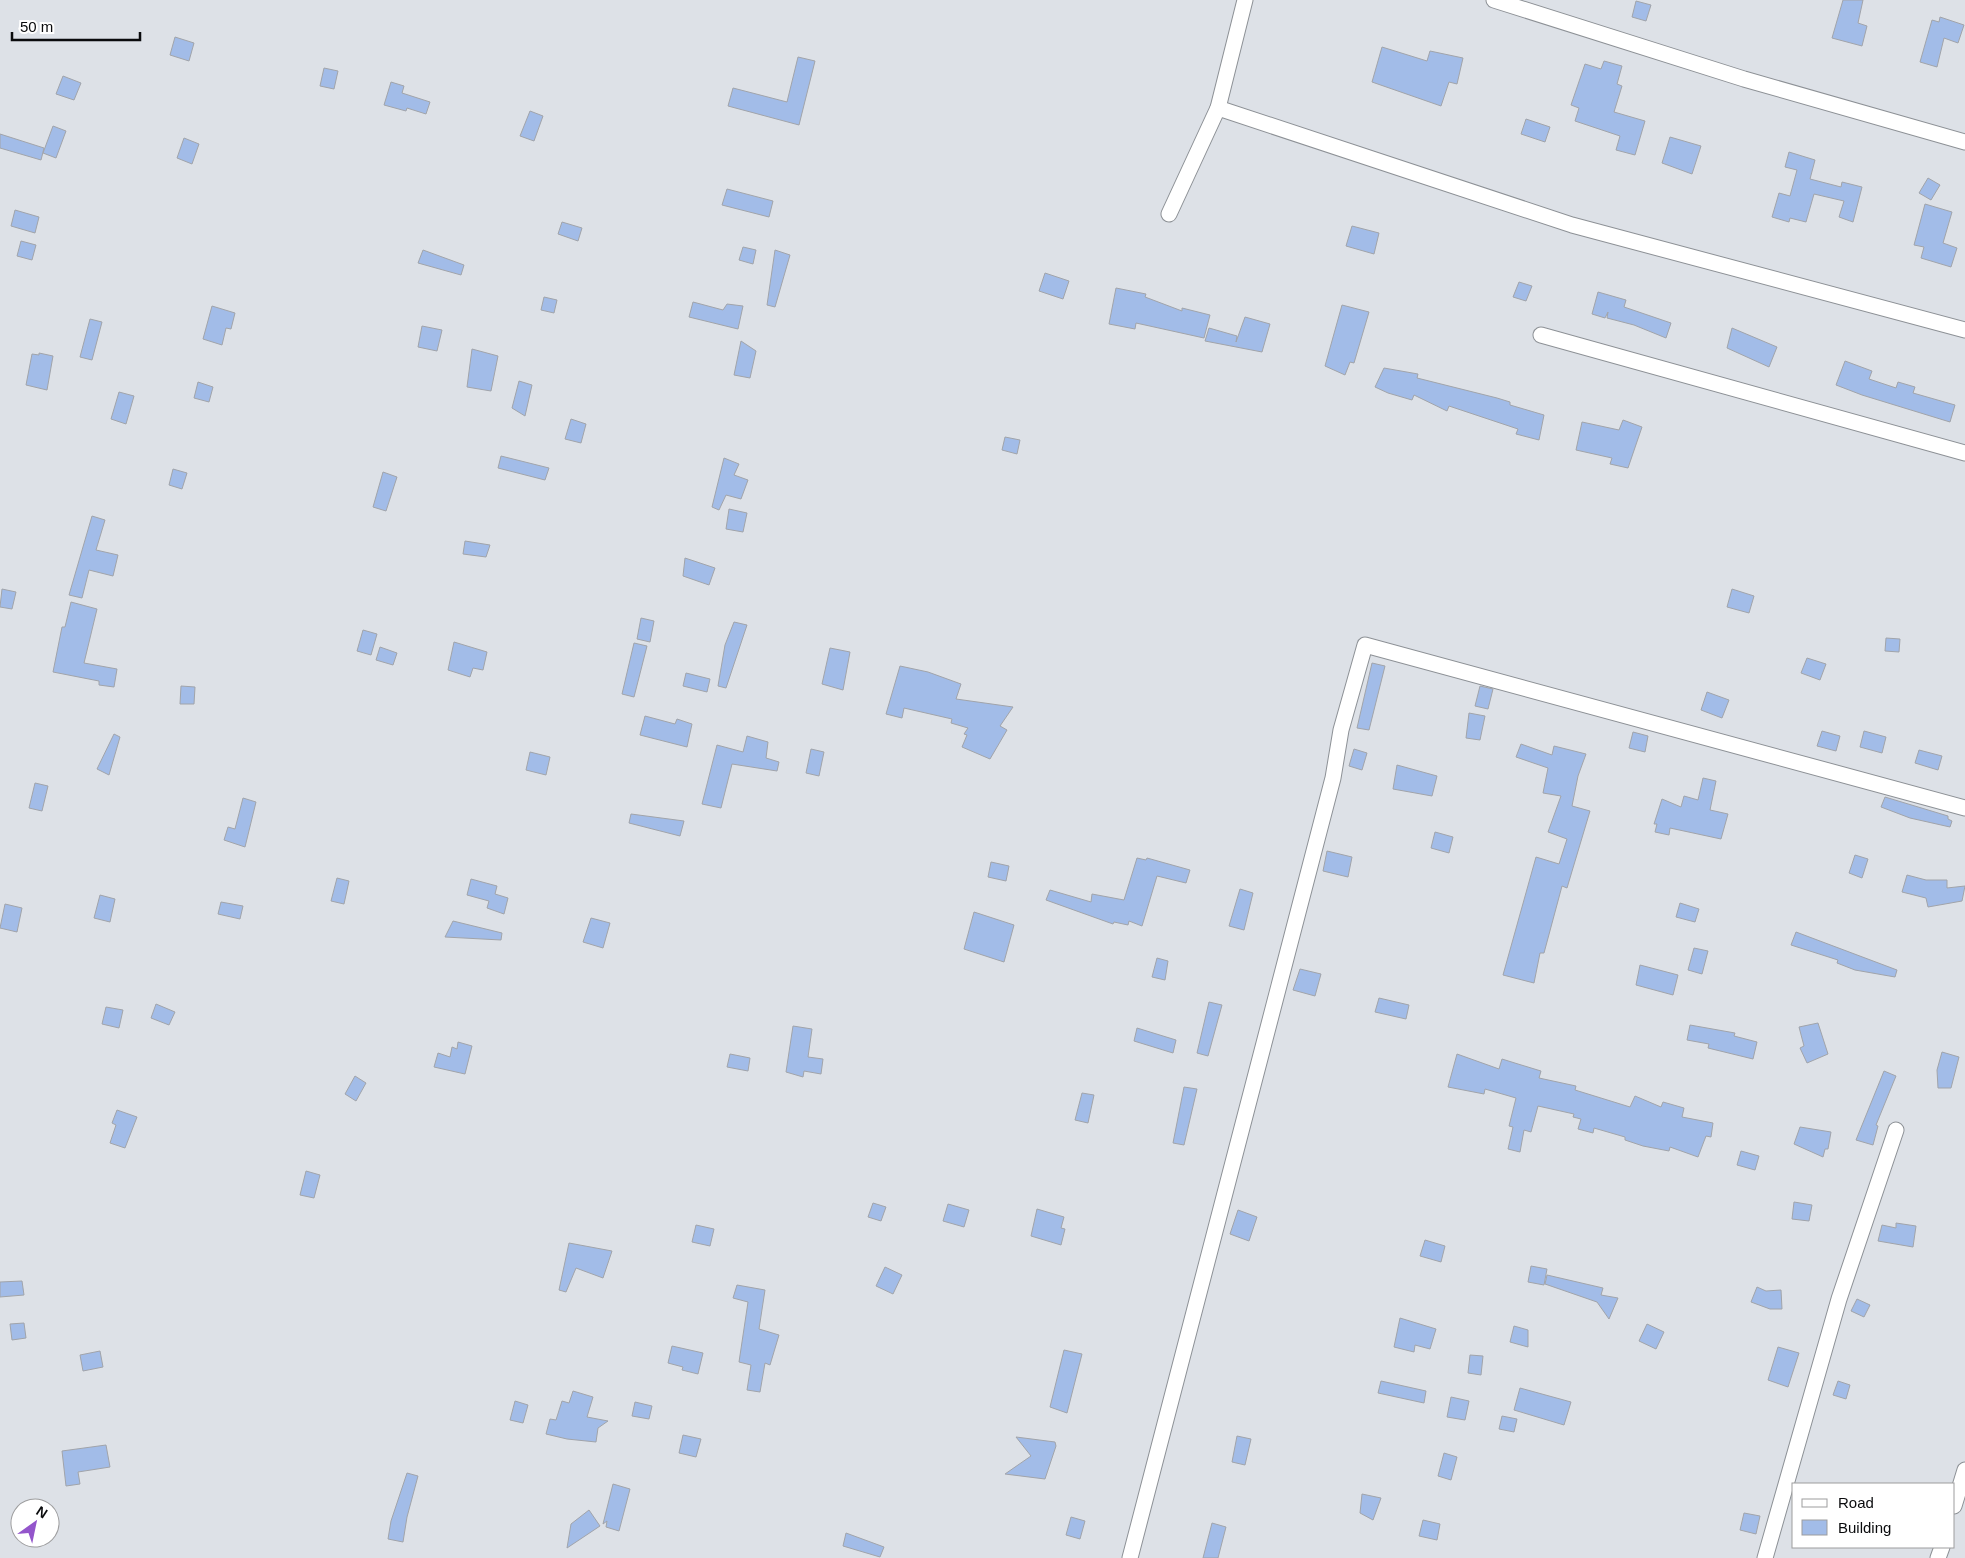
<svg xmlns="http://www.w3.org/2000/svg" width="1965" height="1558" font-family="Arial,sans-serif">
<rect width="100%" height="100%" fill="#dde1e7"/>
<!-- building -->
<g fill="#a2bce8" stroke="#a1a4aa">
<path d="M1843 0H1863L1858 23 1867 26 1862 46 1832 38Z"/>
<path d="M1636 1 1651 5 1646 21 1632 17Z"/>
<path d="M1940 17 1964 25 1958 43 1944 38 1937 67 1920 62 1932 20 1939 22Z"/>
<path d="M175 37 194 43 189 61 170 55Z"/>
<path d="M1382 47 1427 61 1430 51 1463 58 1457 84 1449 82 1441 106 1372 82Z"/>
<path d="M798 57 815 61 799 125 728 106 733 88 787 102Z"/>
<path d="M1604 61 1622 66 1617 84 1622 86 1614 112 1645 121 1635 155 1616 150 1620 136 1575 121 1579 108 1571 105 1585 64 1601 69Z"/>
<path d="M324 68 338 71 334 89 320 86Z"/>
<path d="M63 76 81 83 74 100 56 94Z"/>
<path d="M391 82 404 86 402 93 430 102 426 114 407 108 406 111 384 105Z"/>
<path d="M530 111 543 116 534 141 520 136Z"/>
<path d="M1526 119 1550 127 1545 142 1521 134Z"/>
<path d="M53 126 66 131 56 158 43 153Z"/>
<path d="M0 134 44 148 41 160 0 148Z"/>
<path d="M1670 137 1701 146 1692 174 1662 163Z"/>
<path d="M184 138 199 144 192 164 177 158Z"/>
<path d="M1789 152 1815 160 1810 179 1841 187 1842 182 1862 187 1853 222 1839 217 1844 201 1814 194 1806 222 1790 218 1789 222 1772 217 1779 193 1790 196 1797 170 1785 167Z"/>
<path d="M1928 178 1940 185 1931 200 1919 193Z"/>
<path d="M727 189 773 201 769 217 722 205Z"/>
<path d="M1925 204 1952 212 1943 243 1957 248 1951 267 1921 258 1924 247 1914 245Z"/>
<path d="M15 210 39 217 35 233 11 226Z"/>
<path d="M562 222 582 228 578 241 558 234Z"/>
<path d="M1352 226 1379 233 1374 254 1346 246Z"/>
<path d="M21 241 36 245 32 260 17 256Z"/>
<path d="M743 247 756 250 753 264 739 260Z"/>
<path d="M423 250 464 265 461 275 418 263Z"/>
<path d="M775 250 790 255 775 307 767 305Z"/>
<path d="M1045 273 1069 281 1063 299 1039 291Z"/>
<path d="M1519 282 1532 286 1526 301 1513 297Z"/>
<path d="M1116 288 1146 294 1145 297 1182 311V308L1210 315 1204 338 1136 323 1135 329 1109 324Z"/>
<path d="M1598 292 1626 300 1624 307 1671 323 1666 338 1634 325 1607 318 1608 312 1605 318 1592 314Z"/>
<path d="M544 297 557 300 554 313 541 310Z"/>
<path d="M693 302 723 310 727 304 743 306 738 329 689 317Z"/>
<path d="M1342 305 1369 312 1354 363 1350 362 1345 375 1325 366Z"/>
<path d="M212 306 235 313 231 329 226 328 222 345 203 339Z"/>
<path d="M1245 317 1270 324 1262 352 1205 341 1209 328 1237 336 1236 342Z"/>
<path d="M90 319 102 322 92 360 80 357Z"/>
<path d="M422 326 442 330 437 351 418 347Z"/>
<path d="M1732 328 1777 347 1769 367 1727 348Z"/>
<path d="M741 341 756 351 750 378 734 375Z"/>
<path d="M472 349 498 356 491 391 467 387Z"/>
<path d="M39 353 53 356 47 390 26 385 32 354 39 355Z"/>
<path d="M1845 361 1872 371 1869 379 1896 388 1898 382 1915 387 1913 393 1955 405 1950 422 1862 395 1836 385Z"/>
<path d="M1384 368 1418 374 1417 378 1497 398 1510 402V405L1544 415 1539 440 1516 434 1518 429 1449 406 1447 411 1414 395 1412 400 1388 393 1375 387Z"/>
<path d="M519 381 532 385 525 416 512 408Z"/>
<path d="M198 382 213 387 209 402 194 398Z"/>
<path d="M119 392 134 396 126 424 111 419Z"/>
<path d="M571 419 586 424 581 443 565 439Z"/>
<path d="M1623 420 1642 427 1628 468 1610 464 1612 458 1576 450 1582 422 1619 430Z"/>
<path d="M1005 437 1020 440 1017 454 1002 450Z"/>
<path d="M501 456 549 468 545 480 498 468Z"/>
<path d="M724 458 739 464 734 475 748 480 741 499 726 495 719 510 712 507Z"/>
<path d="M173 469 187 473 182 489 169 485Z"/>
<path d="M383 472 397 477 386 511 373 507Z"/>
<path d="M729 509 747 513 743 532 726 529Z"/>
<path d="M92 516 105 520 96 550 118 555 113 576 89 570 82 598 69 595Z"/>
<path d="M465 541 490 545 486 557 463 554Z"/>
<path d="M685 558 715 568 709 585 683 576Z"/>
<path d="M2 589 16 592 12 609 0 607Z"/>
<path d="M1732 589 1754 596 1749 613 1727 607Z"/>
<path d="M71 602 97 609 84 663 117 669 114 687 99 685V681L53 672 62 627H65Z"/>
<path d="M641 618 654 621 650 642 637 639Z"/>
<path d="M734 622 747 625 726 688 718 686 725 645Z"/>
<path d="M363 630 377 634 371 655 357 651Z"/>
<path d="M1886 638 1900 639 1899 652 1885 651Z"/>
<path d="M454 642 487 652 483 670 473 668 470 677 448 670Z"/>
<path d="M634 643 647 646 634 697 622 694Z"/>
<path d="M380 647 397 653 393 665 376 660Z"/>
<path d="M830 648 850 652 843 690 822 684Z"/>
<path d="M1807 658 1826 664 1820 680 1801 673Z"/>
<path d="M1372 663 1385 666 1369 730 1357 728Z"/>
<path d="M900 666 928 672 961 684 956 699 1013 707 1000 726 1007 730 990 759 962 747 967 735 964 734 968 728 951 723 952 719 904 708 902 718 886 714Z"/>
<path d="M686 673 710 679 707 692 683 686Z"/>
<path d="M181 686 195 687 194 704H180Z"/>
<path d="M1480 686 1493 689 1488 709 1475 706Z"/>
<path d="M1707 692 1729 700 1722 718 1701 710Z"/>
<path d="M1469 713 1485 716 1480 740 1466 738Z"/>
<path d="M645 716 675 724 677 719 692 724 687 747 640 735Z"/>
<path d="M1822 731 1840 736 1836 751 1817 746Z"/>
<path d="M1864 731 1886 737 1882 753 1860 747Z"/>
<path d="M1633 732 1648 736 1645 752 1629 748Z"/>
<path d="M114 734 120 737 109 775 97 769Z"/>
<path d="M747 736 768 742 766 758 779 762 777 771 732 764 721 808 702 804 717 745 743 752Z"/>
<path d="M1521 744 1552 755 1554 746 1586 754 1578 776 1572 806 1590 811 1567 888 1562 886 1544 953H1540L1534 983 1503 975 1536 857 1559 864 1567 839 1548 832 1561 796 1543 793 1548 768 1516 757Z"/>
<path d="M811 749 824 752 819 776 806 773Z"/>
<path d="M1354 749 1367 753 1362 770 1349 766Z"/>
<path d="M1919 750 1942 756 1938 770 1915 763Z"/>
<path d="M530 752 550 757 546 775 526 770Z"/>
<path d="M1397 765 1437 776 1432 796 1393 789Z"/>
<path d="M1703 778 1716 781 1710 810 1728 814 1721 839 1670 828 1669 835 1655 832 1657 824H1654L1662 799 1681 807 1684 796 1698 800Z"/>
<path d="M35 783 48 786 42 811 29 808Z"/>
<path d="M1885 797 1948 816V819L1952 821 1950 827 1910 818 1881 807Z"/>
<path d="M243 798 256 802 245 847 224 840 228 827 235 829Z"/>
<path d="M631 814 684 821 680 836 629 823Z"/>
<path d="M1435 832 1453 837 1449 853 1431 848Z"/>
<path d="M1327 851 1352 857 1348 877 1323 871Z"/>
<path d="M1855 855 1868 859 1862 878 1849 873Z"/>
<path d="M1137 858 1146 860 1147 858 1190 870 1186 883 1157 876 1142 926 1129 921 1128 925 1114 922 1113 924 1046 900 1050 890 1091 902 1092 894 1124 900Z"/>
<path d="M991 862 1009 866 1006 881 988 877Z"/>
<path d="M1907 875 1926 880H1947V888L1965 886 1962 901 1928 907 1926 898 1902 892Z"/>
<path d="M337 878 349 881 344 904 331 901Z"/>
<path d="M471 879 497 886 495 894 508 898 504 914 487 908 489 901 467 895Z"/>
<path d="M1240 889 1253 893 1244 930 1229 926Z"/>
<path d="M100 895 115 899 110 922 94 918Z"/>
<path d="M221 902 243 906 240 919 218 914Z"/>
<path d="M1680 903 1699 909 1695 922 1676 917Z"/>
<path d="M5 904 22 908 17 932 0 928Z"/>
<path d="M974 912 1014 925 1004 962 964 949Z"/>
<path d="M591 918 610 923 603 948 583 942Z"/>
<path d="M453 921 502 933 501 940 445 937Z"/>
<path d="M1796 932 1897 970 1895 977 1855 970 1837 963 1838 960 1791 945Z"/>
<path d="M1694 948 1708 951 1702 974 1688 970Z"/>
<path d="M1157 958 1168 961 1165 980 1152 977Z"/>
<path d="M1640 965 1678 975 1673 995 1636 985Z"/>
<path d="M1300 969 1321 974 1315 996 1293 990Z"/>
<path d="M1379 998 1409 1005 1406 1019 1375 1012Z"/>
<path d="M1209 1002 1222 1005 1208 1056 1197 1053Z"/>
<path d="M156 1004 175 1012 169 1025 151 1018Z"/>
<path d="M106 1007 123 1010 119 1028 102 1024Z"/>
<path d="M1818 1023 1828 1054 1807 1063 1800 1048 1804 1046 1799 1027Z"/>
<path d="M1690 1025 1735 1033 1734 1036 1757 1042 1753 1059 1708 1048 1709 1044 1687 1040Z"/>
<path d="M793 1026 812 1029 808 1057 823 1059 821 1074 804 1071 803 1077 786 1072Z"/>
<path d="M1137 1028 1176 1040 1173 1053 1134 1041Z"/>
<path d="M458 1042 472 1046 465 1074 434 1067 438 1053 450 1057 452 1047 457 1049Z"/>
<path d="M1942 1052 1959 1057 1951 1088H1938L1937 1070Z"/>
<path d="M730 1054 750 1058 748 1071 727 1067Z"/>
<path d="M1457 1054 1499 1069 1502 1059 1518 1064 1541 1071 1539 1078 1576 1086 1575 1090 1630 1107 1635 1096 1661 1107 1663 1102 1684 1108 1682 1117 1713 1123 1711 1137 1706 1136 1698 1157 1670 1147 1669 1151 1643 1146 1625 1140V1137L1594 1128 1593 1133 1578 1129 1581 1119 1573 1117 1574 1114 1538 1106 1531 1132 1524 1130 1520 1152 1508 1149 1513 1127 1509 1126 1516 1098 1485 1089 1484 1094 1448 1087Z"/>
<path d="M1884 1071 1896 1076 1876 1125 1878 1126 1873 1145 1856 1140Z"/>
<path d="M355 1076 366 1083 356 1101 345 1094Z"/>
<path d="M1184 1087 1197 1089 1184 1145 1173 1143Z"/>
<path d="M1082 1093 1094 1095 1088 1123 1075 1120Z"/>
<path d="M117 1110 137 1117 125 1148 110 1143 116 1125 112 1123Z"/>
<path d="M1800 1127 1831 1132 1828 1149H1825L1823 1157 1794 1144Z"/>
<path d="M1741 1151 1759 1156 1755 1170 1737 1165Z"/>
<path d="M306 1171 320 1175 314 1198 300 1195Z"/>
<path d="M1794 1202 1812 1205 1809 1221 1792 1219Z"/>
<path d="M873 1203 886 1207 881 1221 868 1217Z"/>
<path d="M948 1204 969 1210 964 1227 943 1221Z"/>
<path d="M1037 1209 1064 1217 1061 1228 1065 1229 1061 1245 1031 1236Z"/>
<path d="M1238 1210 1257 1217 1249 1241 1230 1234Z"/>
<path d="M1896 1223 1916 1226 1913 1247 1878 1241 1882 1225 1896 1228Z"/>
<path d="M696 1225 714 1229 710 1246 692 1242Z"/>
<path d="M1425 1240 1445 1246 1441 1262 1420 1256Z"/>
<path d="M569 1243 612 1251 603 1278 576 1268 566 1292 559 1290Z"/>
<path d="M1531 1266 1547 1269 1544 1285 1528 1282Z"/>
<path d="M885 1267 902 1275 893 1294 876 1286Z"/>
<path d="M1547 1275 1603 1288 1601 1295 1618 1298 1609 1319 1597 1302 1545 1284Z"/>
<path d="M22 1281 24 1295 0 1297V1282Z"/>
<path d="M737 1285 765 1290 759 1329 779 1335 770 1365 765 1363 760 1392 747 1390 751 1365 739 1362 748 1302 733 1298Z"/>
<path d="M1757 1287 1766 1291 1781 1290 1782 1309H1770L1751 1302Z"/>
<path d="M1857 1299 1870 1305 1864 1317 1851 1311Z"/>
<path d="M1400 1318 1436 1329 1430 1349 1415 1345 1414 1352 1394 1347Z"/>
<path d="M24 1323 26 1338 12 1340 10 1324Z"/>
<path d="M1647 1324 1664 1332 1656 1349 1639 1341Z"/>
<path d="M1514 1326 1528 1330V1347L1510 1342Z"/>
<path d="M672 1346 703 1353 698 1374 682 1370 683 1367 668 1363Z"/>
<path d="M1778 1347 1799 1353 1788 1387 1768 1380Z"/>
<path d="M1064 1350 1082 1354 1067 1413 1050 1407Z"/>
<path d="M100 1351 103 1367 83 1371 80 1355Z"/>
<path d="M1470 1355 1483 1356 1481 1375 1468 1373Z"/>
<path d="M1381 1381 1426 1391 1424 1403 1378 1393Z"/>
<path d="M1838 1381 1850 1385 1846 1399 1833 1395Z"/>
<path d="M1520 1388 1571 1402 1564 1425 1514 1410Z"/>
<path d="M573 1391 593 1397 587 1417 608 1421 598 1428 596 1442 567 1439 546 1434 550 1419 556 1420 562 1401 569 1403Z"/>
<path d="M1451 1397 1469 1401 1465 1420 1447 1417Z"/>
<path d="M515 1401 528 1405 523 1423 510 1420Z"/>
<path d="M635 1402 652 1406 649 1419 632 1416Z"/>
<path d="M1502 1416 1517 1419 1514 1432 1499 1429Z"/>
<path d="M683 1435 701 1439 696 1457 679 1453Z"/>
<path d="M1237 1436 1251 1439 1245 1465 1232 1462Z"/>
<path d="M1016 1437 1055 1442 1056 1446 1045 1479 1005 1474 1031 1456Z"/>
<path d="M106 1445 110 1467 78 1472 80 1484 66 1486 62 1451Z"/>
<path d="M1444 1453 1457 1457 1451 1480 1438 1476Z"/>
<path d="M407 1473 418 1476 407 1517 403 1542 388 1539 391 1521Z"/>
<path d="M613 1484 630 1489 619 1531 606 1527 607 1521 603 1524Z"/>
<path d="M1362 1494 1381 1498 1373 1520 1360 1513Z"/>
<path d="M589 1510 600 1526 567 1548 571 1524Z"/>
<path d="M1744 1513 1760 1516 1756 1534 1740 1530Z"/>
<path d="M1071 1517 1085 1521 1080 1539 1066 1535Z"/>
<path d="M1423 1520 1440 1524 1437 1540 1419 1536Z"/>
<path d="M1212 1523 1226 1527 1218 1558H1203Z"/>
<path d="M846 1533 884 1547 880 1557 843 1546Z"/>
</g>
<g fill="none" stroke-linecap="round" stroke-linejoin="round">
<defs>
<g id="minor">
<path d="M1494 0 1744 79 1965 142"/>
<path d="M1218 108 1245 0"/>
<path d="M1169 214 1218 108 1572 225 1965 330"/>
<path d="M1541 335 1965 453"/>
<path d="M1954 1506 1965 1470"/>
<path d="M1130 1558 1333 778 1341 730 1365 645 1965 808"/>
<path d="M1765 1558 1839 1299 1896 1130"/>
<path d="M1938 1558 1942 1547"/>
</g>
</defs>
<!-- minor casing -->
<use href="#minor" stroke="#8d9196" stroke-width="17"/>
<!-- minor -->
<use href="#minor" stroke="#fff" stroke-width="15"/>
</g>
<!-- legend -->
<rect x="1792" y="1483" width="162" height="65" fill="#ffffff" stroke="#9d9d9e"/>
<rect x="1802" y="1499" width="25" height="8" fill="#ffffff" stroke="#9d9d9e"/>
<text x="1838" y="1508" font-size="15" fill="#0a0b0d">Road</text>
<rect x="1802" y="1520" width="25" height="15" fill="#a2bce8" stroke="#9d9d9e"/>
<text x="1838" y="1533" font-size="15" fill="#0a0b0d">Building</text>
<!-- north arrow -->
<g transform="translate(35 1523) rotate(33)"><circle r="24" fill="#ffffff" stroke="#9d9d9e"/>
<path d="M0-4L9 19L0 12L-9 19Z" fill="#9355cb"/>
<text y="-8" font-size="14" font-weight="bold" text-anchor="middle" fill="#0a0b0d">N</text>
</g>
<!-- scale -->
<path d="M12 32v8h128v-8" fill="none" stroke="#0a0b0d" stroke-width="2.5"/>
<text x="20" y="32" font-size="15" fill="#0a0b0d" stroke="#ffffff" stroke-width="4" paint-order="stroke">50 m</text>
</svg>
